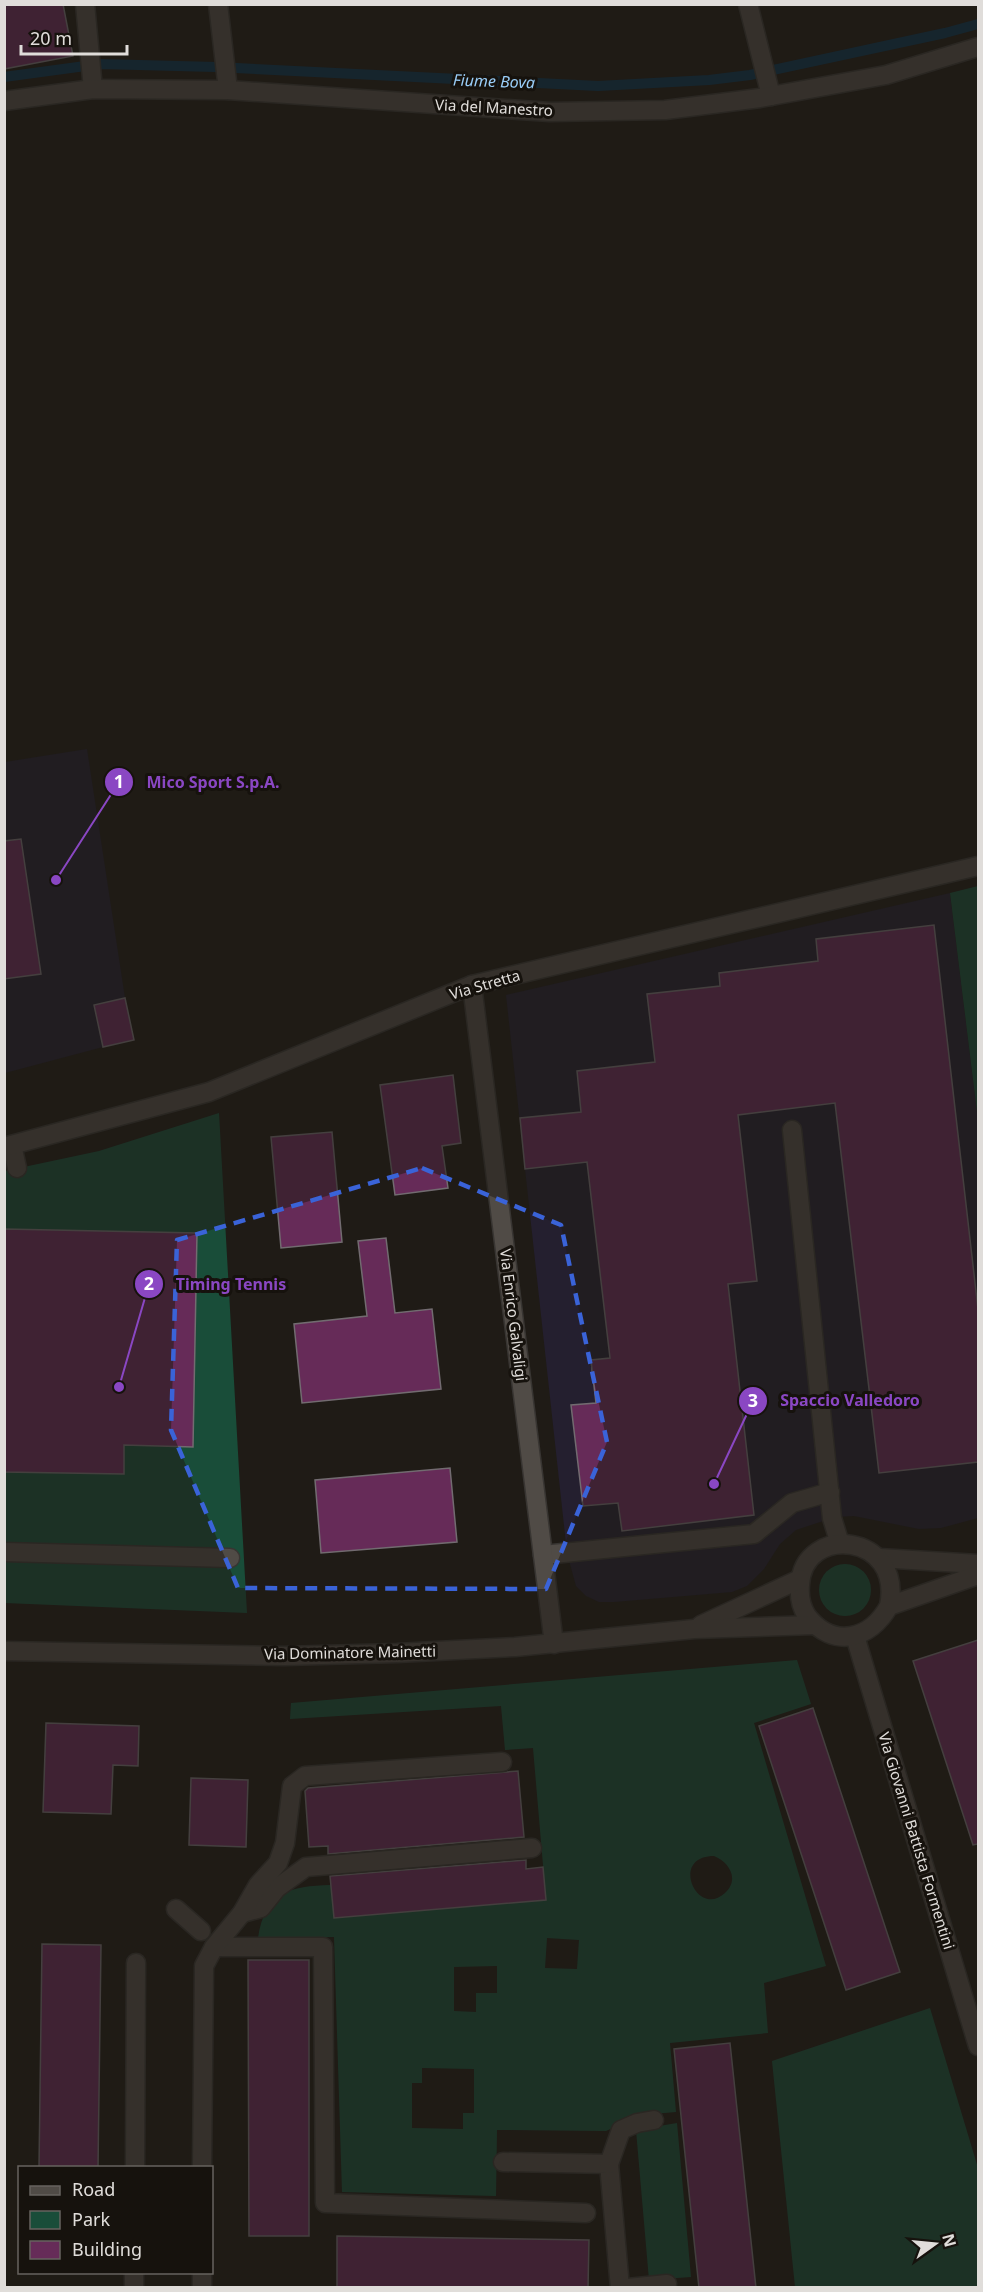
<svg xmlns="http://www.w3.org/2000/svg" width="983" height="2292" font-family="'Noto Sans',sans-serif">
<rect width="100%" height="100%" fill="#1f1b16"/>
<!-- industrial -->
<g fill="#241f2f">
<path d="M87 749 125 998 94 1005 103 1047 5 1073V762Z"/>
<path d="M950 893 978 1120V1518L941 1528 919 1529 854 1516 835 1517 796 1530 780 1544 764 1569 747 1586 732 1592 614 1602H599L586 1596 576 1586 567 1553 506 995Z"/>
</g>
<!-- green -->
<g fill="#194d39" fill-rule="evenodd">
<path d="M978 886V1120L950 893Z"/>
<path d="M219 1113 247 1613 5 1603V1171L99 1151Z"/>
<circle cx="845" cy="1590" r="26"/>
<path d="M797 1660 811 1704 754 1723 826 1966 764 1983 768 2033 670 2043 676 2112 641 2115 606 2131 497 2130 496 2196 342 2192 334 1937 258 1938C265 1892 290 1886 331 1885L334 1918 546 1900 533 1748 505 1750 501 1706 290 1719 291 1703ZM714 1856C729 1862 740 1879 725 1893 697 1919 669 1856 714 1856ZM547 1938 579 1940 577 1969 545 1968ZM497 1966V1993H476V2012L454 2011V1967ZM422 2068 474 2069V2113H463V2129L412 2128V2083H422Z"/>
<path d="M930 2008 978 2168V2287H795L772 2061Z"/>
<path d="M677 2123 691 2277 649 2280 636 2130Z"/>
</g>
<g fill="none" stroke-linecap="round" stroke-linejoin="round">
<!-- stream -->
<path stroke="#0c324b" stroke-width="10" d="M4 77 100 64 216 67 598 86 709 80 750 75 945 33 978 24"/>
</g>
<!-- building -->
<g fill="#662b58" stroke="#726b70" stroke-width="1.5">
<path d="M4 4H63L73 56 4 69Z"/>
<path d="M21 839 41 974 4 979V841Z"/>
<path d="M934 925 978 1309V1462L879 1473 835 1103 738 1115 757 1281 728 1284 754 1515 622 1531 618 1503 583 1506 571 1405 596 1403 591 1360 610 1358 587 1162 525 1169 520 1118 581 1112 577 1071 655 1062 647 994 720 986 719 973 818 961 816 939Z"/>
<path d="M125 998 134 1040 103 1047 94 1005Z"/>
<path d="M453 1075 461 1143 442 1146 448 1188 395 1195 380 1085Z"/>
<path d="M332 1132 342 1242 281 1248 271 1137Z"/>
<path d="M4 1229 197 1233 193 1447 124 1445V1474L4 1472Z"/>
<path d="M386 1238 395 1313 432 1309 441 1389 302 1403 294 1324 367 1316 358 1241Z"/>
<path d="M450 1468 457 1542 321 1553 315 1480Z"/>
<path d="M978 1640V1844L973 1845 913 1661Z"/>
<path d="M813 1708 900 1972 846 1990 759 1726Z"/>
<path d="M46 1723 139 1726 138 1766 113 1765 111 1814 43 1812Z"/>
<path d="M518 1771 524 1837 328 1854V1846L309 1847 305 1791 308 1788Z"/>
<path d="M191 1778 248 1780 246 1847 189 1845Z"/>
<path d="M526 1860V1869L543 1867 546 1900 334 1918 330 1876Z"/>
<path d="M42 1944 101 1945 98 2168H39Z"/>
<path d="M248 1960H309V2236H249Z"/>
<path d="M730 2043 756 2288H699L674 2049Z"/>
<path d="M337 2236 589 2240 588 2288H337Z"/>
</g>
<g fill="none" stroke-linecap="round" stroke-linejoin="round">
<defs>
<g id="lane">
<path d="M85 4 93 89"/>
<path d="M218 4 228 90"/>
<path d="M748 4 771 96"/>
<path d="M792 1130 832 1518 840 1544"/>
<path d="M12 1145 17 1168"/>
<path d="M4 1552 230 1558"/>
<path d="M543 1555 754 1534 792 1503 830 1492"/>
<path d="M242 1913 261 1908 277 1888 306 1867 532 1848"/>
<path d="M214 1947H323L325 2203 586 2213"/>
<path d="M503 2162 609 2164 620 2288"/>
<path d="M609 2164 621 2130 637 2123 654 2120"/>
<path d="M135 2168 136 1963"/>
<path d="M202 2168 204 1966 214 1947 242 1913 258 1885 278 1863 285 1843 292 1786 305 1776 502 1762"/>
<path d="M134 2288V2272"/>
<path d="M202 2288V2272"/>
<path d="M628 2288 667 2284"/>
</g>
<g id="street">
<path d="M4 101 93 89 228 90 550 112 665 110 760 98 886 75 978 47"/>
<path d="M472 985 554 1644"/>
<path d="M4 1147 209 1092 472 985 978 866"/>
<path d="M855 1636 978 2046"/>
<path d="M176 1909 201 1931"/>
</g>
<g id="secondary">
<path d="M879 1558 978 1564"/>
<path d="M889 1606C904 1533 803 1523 800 1585 799 1596 801 1607 807 1616 833 1649 870 1640 889 1606L978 1575"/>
<path d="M701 1625 800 1579"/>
<path d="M4 1651 284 1656 397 1653 515 1647 694 1629 814 1625"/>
</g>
</defs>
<!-- lane casing -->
<use href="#lane" stroke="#383532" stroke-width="21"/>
<!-- street casing -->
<use href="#street" stroke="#383532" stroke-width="21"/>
<!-- secondary casing -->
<use href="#secondary" stroke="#383532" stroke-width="21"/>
<!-- lane -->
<use href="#lane" stroke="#504b46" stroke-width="18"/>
<!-- street -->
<use href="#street" stroke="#504b46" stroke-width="18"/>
<!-- secondary -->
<use href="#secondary" stroke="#504b46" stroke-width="18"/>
</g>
<!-- marked area -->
<path d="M0 0H983V2292H0ZM422 1168 561 1225 607 1442 546 1589 238 1588 171 1430 177 1240Z" fill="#1f1b16" fill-opacity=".55" fill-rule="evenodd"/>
<path fill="none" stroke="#3a63d8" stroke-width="4.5" stroke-dasharray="12 8" stroke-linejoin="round" d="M422 1168 561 1225 607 1442 546 1589 238 1588 171 1430 177 1240Z"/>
<g text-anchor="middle" stroke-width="6" stroke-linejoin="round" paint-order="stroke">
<!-- street labels -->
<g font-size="15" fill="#e0ddda" stroke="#16120d">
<text transform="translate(494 108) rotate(3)" y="5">Via del Manestro</text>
<text transform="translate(485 985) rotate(-16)" y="5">Via Stretta</text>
<text transform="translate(513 1315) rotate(83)" y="5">Via Enrico Galvaligi</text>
<text transform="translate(350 1653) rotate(-1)" y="5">Via Dominatore Mainetti</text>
<text transform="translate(916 1841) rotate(73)" y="5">Via Giovanni Battista Formentini</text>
</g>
<!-- water labels -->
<g font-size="16" font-style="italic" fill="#99cdf7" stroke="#16120d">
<text transform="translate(494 81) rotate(2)" y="6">Fiume Bova</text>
</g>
</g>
<!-- callouts -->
<path fill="none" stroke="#8a47c3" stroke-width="2" d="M56 880L119 782M119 1387L149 1284M714 1484L753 1401"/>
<g fill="#8a47c3" stroke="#16120d" stroke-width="2">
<circle cx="56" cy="880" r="6"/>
<circle cx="119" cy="1387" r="6"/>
<circle cx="714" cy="1484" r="6"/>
<circle cx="119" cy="782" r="15"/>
<circle cx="149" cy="1284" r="15"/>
<circle cx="753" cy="1401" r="15"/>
</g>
<g font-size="18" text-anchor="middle" font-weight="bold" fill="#fff">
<text x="119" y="788">1</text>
<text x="149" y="1290">2</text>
<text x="753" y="1407">3</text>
</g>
<g font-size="16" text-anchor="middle" font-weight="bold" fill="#8a47c3" stroke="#16120d" stroke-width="6" stroke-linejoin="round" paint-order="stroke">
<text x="213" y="788">Mico Sport S.p.A.</text>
<text x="231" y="1290">Timing Tennis</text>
<text x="850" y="1406">Spaccio Valledoro</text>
</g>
<!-- border -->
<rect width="983" height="2292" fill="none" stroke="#e0ddda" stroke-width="12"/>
<!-- legend -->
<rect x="18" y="2166" width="195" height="108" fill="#16120d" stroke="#67635f" stroke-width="1.5"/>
<rect x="30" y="2186" width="30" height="9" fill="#504b46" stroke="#67635f" stroke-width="1.5"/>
<text x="72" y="2196" font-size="18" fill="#e0ddda">Road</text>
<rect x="30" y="2211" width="30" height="18" fill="#194d39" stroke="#67635f" stroke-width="1.5"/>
<text x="72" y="2226" font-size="18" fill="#e0ddda">Park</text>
<rect x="30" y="2241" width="30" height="18" fill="#662b58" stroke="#67635f" stroke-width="1.5"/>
<text x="72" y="2256" font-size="18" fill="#e0ddda">Building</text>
<!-- north arrow -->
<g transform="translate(935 2244) rotate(75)" stroke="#16120d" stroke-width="4.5" paint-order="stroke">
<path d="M0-4.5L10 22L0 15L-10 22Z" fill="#e0ddda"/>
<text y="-9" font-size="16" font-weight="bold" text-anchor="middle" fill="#e0ddda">N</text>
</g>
<!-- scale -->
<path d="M21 45v9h106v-9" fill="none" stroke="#e0ddda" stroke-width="3"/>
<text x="30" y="45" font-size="18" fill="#e0ddda" stroke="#16120d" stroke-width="4.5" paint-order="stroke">20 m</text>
</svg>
